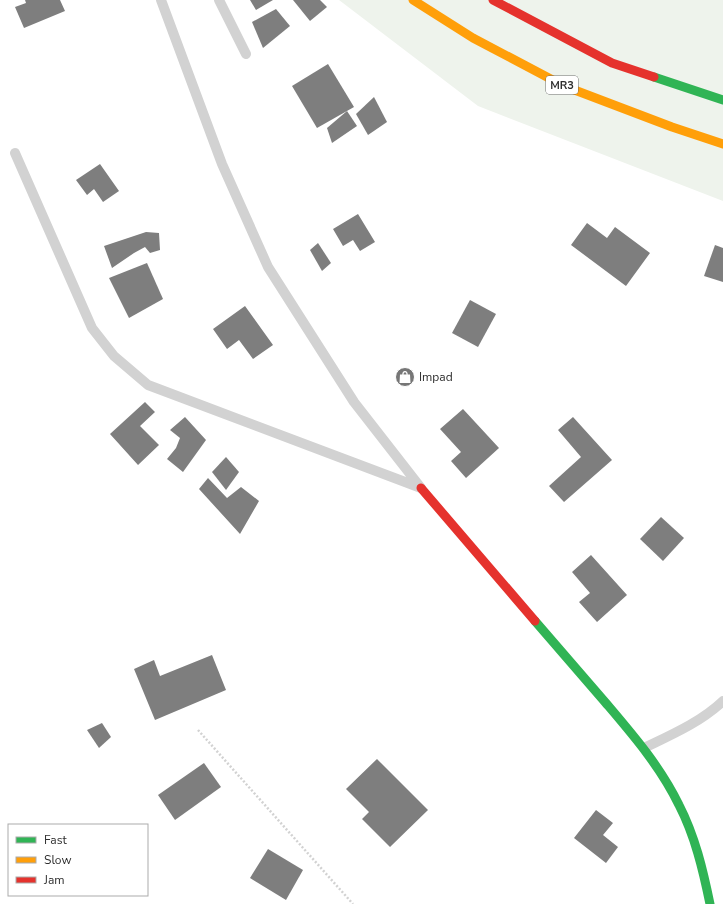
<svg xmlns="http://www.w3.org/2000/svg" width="723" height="904" font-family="'Nunito Sans',sans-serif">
<rect width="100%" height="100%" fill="#fff"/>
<!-- green -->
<path fill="#eef3ec" d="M339 0H723V201L478 106Z"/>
<!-- building -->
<g fill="#7e7e7e">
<path d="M25 0H60L65 11 24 28 15 7 26 3Z"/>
<path d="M250 0H273L256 10Z"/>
<path d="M293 0H320L327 7 310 21Z"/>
<path d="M276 9 290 26 263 48 252 22Z"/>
<path d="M328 64 354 107 317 128 292 86Z"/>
<path d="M374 97 387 122 368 135 356 114Z"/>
<path d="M347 111 357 126 332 143 327 128Z"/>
<path d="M100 164 119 191 103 202 94 189 87 195 76 180Z"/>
<path d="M358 214 375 242 360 251 353 240 343 246 333 229Z"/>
<path d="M587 223 607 238 615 227 650 253 626 286 571 245Z"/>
<path d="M146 232 159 233 160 250 150 253 145 247 134 253 112 268 104 246Z"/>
<path d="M318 243 331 263 322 271 310 250Z"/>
<path d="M715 245 723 248V282L704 276Z"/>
<path d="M147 263 163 299 129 318 109 278Z"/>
<path d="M470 300 496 314 478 347 452 333Z"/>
<path d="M245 306 273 345 253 359 239 340 227 349 213 329Z"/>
<path d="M145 402 155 412 140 426 159 445 138 465 110 434Z"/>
<path d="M463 409 499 448 466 478 451 461 461 452 440 429Z"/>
<path d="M185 417 206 440 183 472 167 459 176 448 180 438 170 430Z"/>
<path d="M573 417 612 460 564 502 549 486 581 457 558 430Z"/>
<path d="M226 457 239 472 226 490 212 472Z"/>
<path d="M208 478 227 498 241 487 259 501 240 534 199 489Z"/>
<path d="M661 517 684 538 663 561 640 539Z"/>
<path d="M591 555 627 595 597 622 579 602 590 593 572 572Z"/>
<path d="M212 655 226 690 155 720 134 669 154 660 160 676Z"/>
<path d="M102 723 111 737 99 748 87 730Z"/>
<path d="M377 759 428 810 390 847 362 819 369 812 346 789Z"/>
<path d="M204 763 221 787 175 820 158 795Z"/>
<path d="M596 810 613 823 603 835 618 847 606 863 574 838Z"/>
<path d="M268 849 303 870 286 900 250 878Z"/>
</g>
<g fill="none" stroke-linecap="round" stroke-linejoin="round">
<!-- path -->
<path stroke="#d2d2d2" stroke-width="2.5" stroke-dasharray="2 2" stroke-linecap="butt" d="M198 730 353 904"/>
<!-- lane -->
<g stroke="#d2d2d2" stroke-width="10">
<path d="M219 0 246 54"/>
<path d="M15 153 92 328 114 356 148 385 421 488 354 402 268 267 222 164 161 0"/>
<path d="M644 748C671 735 701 722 723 701"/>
</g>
<!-- fast -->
<g stroke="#30b455" stroke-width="9">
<path d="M654 77 723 100"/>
<path d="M535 621C558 648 582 675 605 702 633 735 660 766 679 805 695 836 703 870 710 904"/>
</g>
<!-- slow -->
<path stroke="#ff9f0a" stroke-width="9" d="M413 0 473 38 564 86 672 127 723 144"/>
<!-- jam -->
<g stroke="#e5322d" stroke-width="9">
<path d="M493 0 612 63 654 77"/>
<path d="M421 488 535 621"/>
</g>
</g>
<!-- icons -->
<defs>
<symbol id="shop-disc" viewBox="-11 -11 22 22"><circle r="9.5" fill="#767676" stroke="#fff"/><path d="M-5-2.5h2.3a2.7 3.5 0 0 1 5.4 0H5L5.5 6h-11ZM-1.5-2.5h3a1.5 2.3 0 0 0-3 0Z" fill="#fff"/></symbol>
</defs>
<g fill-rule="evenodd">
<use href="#shop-disc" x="394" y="366" width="22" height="22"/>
</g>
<g text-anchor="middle" stroke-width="4" stroke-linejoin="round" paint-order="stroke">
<!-- shield labels -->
<rect fill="#fff" stroke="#6c6c6c" stroke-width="1" x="546" y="76" width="32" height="18" rx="3"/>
<g font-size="11" font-weight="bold" fill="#2d2d2d">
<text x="562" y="89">MR3</text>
</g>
<!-- poi labels -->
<g font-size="12" fill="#2d2d2d" stroke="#fff" text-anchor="start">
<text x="419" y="381">Impad</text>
</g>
</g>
<!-- legend -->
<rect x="8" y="824" width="140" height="72" fill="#ffffff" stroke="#ababab"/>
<rect x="16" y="837" width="20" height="6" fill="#30b455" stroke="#ababab"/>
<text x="44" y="844" font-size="12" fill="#2d2d2d">Fast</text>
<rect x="16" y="857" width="20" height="6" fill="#ff9f0a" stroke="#ababab"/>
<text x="44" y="864" font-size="12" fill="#2d2d2d">Slow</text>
<rect x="16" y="877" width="20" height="6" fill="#e5322d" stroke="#ababab"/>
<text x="44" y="884" font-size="12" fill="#2d2d2d">Jam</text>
</svg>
